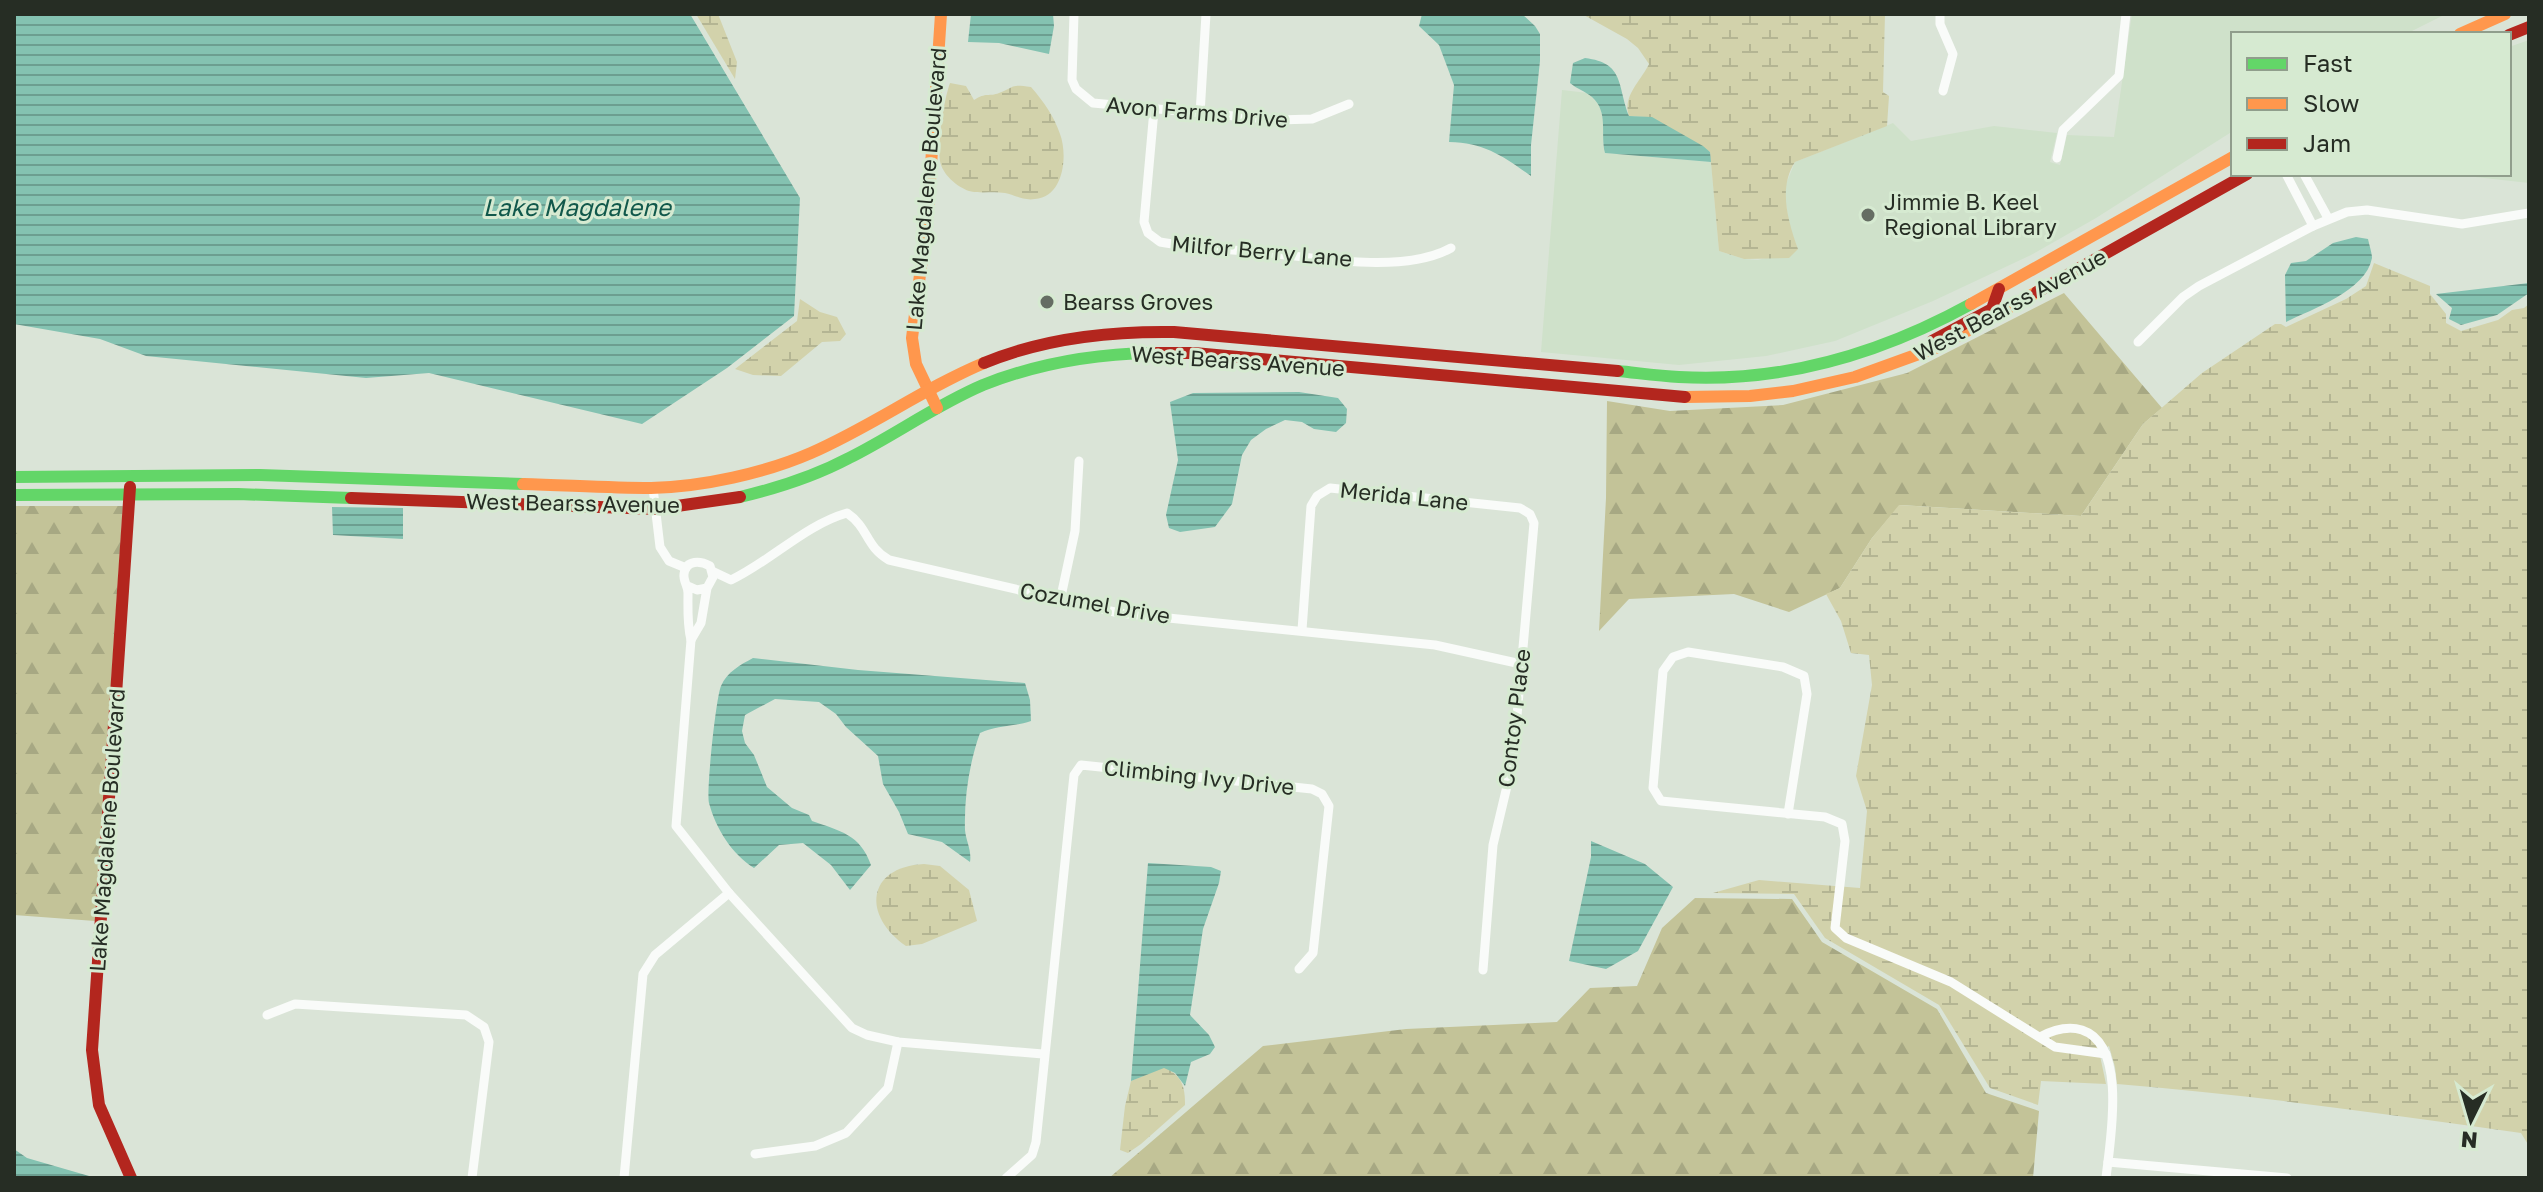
<svg xmlns="http://www.w3.org/2000/svg" width="2543" height="1192" font-family="'Golos Text',sans-serif">
<defs>
<pattern id="forest-firs" width="22" height="20" patternUnits="userSpaceOnUse" patternTransform="scale(2)"><rect width="22" height="20" fill="#c3c398"/><path d="M5 1l3.5 6h-7zM16 11l3.5 6h-7z" fill="#a7a883"/></pattern>
<pattern id="wetland-marsh" width="20" height="14" patternUnits="userSpaceOnUse" patternTransform="scale(2)"><rect width="20" height="14" fill="#d2d2ab"/><path d="M1 5h8M5 5V1M11 12h8M15 12V8" fill="none" stroke="#b4b593"/></pattern>
<pattern id="water-rules" width="6" height="5" patternUnits="userSpaceOnUse" patternTransform="scale(2)"><rect width="6" height="5" fill="#84c2b1"/><path d="M0 2.5h6" fill="none" stroke="#6c9e90"/></pattern>
</defs>
<rect width="100%" height="100%" fill="#dae4d7"/>
<!-- built -->
<g fill="#cfe1ca">
<path d="M2132 14H2446L2406 34H2233V131L2096 218 2031 255 1933 301 1835 341 1766 356 1679 365 1541 352 1562 90 1588 93 1600 106 1604 124 1603 144 1605 153 1711 162 1719 251 1744 259 1758 260 1798 249 1789 225 1784 189 1795 162 1893 123 1911 141 1994 126 2057 133 2050 162 2060 165 2067 135 2114 137Z"/>
<path d="M2529 40V183L2449 174H2509V47Z"/>
</g>
<!-- forest -->
<g fill="url(#forest-firs)">
<path d="M2064 293 2162 408 2143 424 2081 516 1900 505 1872 538 1840 588 1789 612 1734 594 1629 599 1599 631 1606 498 1607 401 1670 411 1783 405 1907 373Z"/>
<path d="M14 506H123L95 921 14 915Z"/>
<path d="M1695 898 1792 899 1822 942 1937 1009 1986 1093 2039 1111 2033 1178H1109L1263 1046 1406 1029 1557 1022 1590 988 1637 986 1662 928Z"/>
</g>
<!-- wetland -->
<g fill="url(#wetland-marsh)">
<path d="M696 14H718L737 62 735 79Z"/>
<path d="M1582 14H1885L1883 92 1889 96 1887 126 1795 162C1778 188 1788 221 1798 249L1789 258 1744 259 1719 251 1710 152 1679 133 1645 117 1629 116C1622 96 1641 81 1649 64L1638 48 1627 39Z"/>
<path d="M950 83 966 86 974 100C986 92 989 97 999 93 1016 86 1011 84 1031 87 1044 102 1054 116 1060 134 1068 155 1064 197 1035 199 1024 201 1015 195 1005 193 993 191 981 194 969 191 957 187 942 174 940 161 937 144 944 99 950 83Z"/>
<path d="M2374 263 2430 286V294L2446 314V323L2461 331 2498 320 2512 310 2524 308 2529 304V1146L2521 1133C2387 1114 2252 1095 2117 1084L2115 1067 2109 1046 2099 1051 2106 1084 2041 1081 2038 1105 1990 1088 1939 1005 1825 938 1794 894 1713 893 1759 880 1860 888 1867 811 1856 776 1872 685 1869 655 1851 653 1841 621 1826 594 1840 588 1872 538 1899 505 2081 516 2143 424 2202 373 2275 324H2281L2286 327 2346 299 2366 286Z"/>
<path d="M800 299 820 312 837 317 846 334 840 341 822 342 781 376 753 375 735 369 797 321Z"/>
<path d="M924 864 940 866 969 890 977 921 922 944 906 946C862 916 866 867 924 864Z"/>
<path d="M1164 1067C1182 1076 1185 1086 1185 1105L1141 1144 1128 1153 1120 1150 1125 1106 1131 1081Z"/>
</g>
<!-- water -->
<g fill="url(#water-rules)">
<path d="M14 14H690L800 198 794 316 727 368 642 424 429 373 366 378 146 356 100 339 14 324Z"/>
<path d="M971 14H1053L1054 26 1049 54 999 43 968 42Z"/>
<path d="M1422 14H1522L1535 26 1540 34V61L1531 145V176C1503 156 1485 143 1449 142L1454 85 1439 45 1419 26Z"/>
<path d="M1585 58C1625 63 1617 85 1629 116L1652 117 1703 146 1710 152 1711 162 1605 153C1600 134 1609 112 1592 97 1585 91 1577 89 1570 83L1573 63Z"/>
<path d="M2356 237 2368 239C2369 244 2372 253 2372 258 2366 291 2312 309 2286 322L2285 275 2291 263 2306 261 2333 243Z"/>
<path d="M2529 283V293L2497 315 2461 325 2449 319 2452 308 2436 294Z"/>
<path d="M1299 392 1338 398 1347 409 1346 423 1336 432 1314 429 1302 422 1285 420 1266 429 1251 440 1242 455 1232 504 1215 527 1180 532 1169 528 1166 515 1178 460 1170 402 1193 393Z"/>
<path d="M332 507 403 508V539L333 535Z"/>
<path d="M753 658 858 670 1025 683 1030 700 1031 721C1013 727 997 725 980 733 969 764 964 798 965 830 966 841 972 851 970 862L942 842 908 834 899 812 883 784 878 756 846 727 836 714 819 702 775 699 745 715 742 731 745 743 754 755 767 787 792 808 809 815 812 821C840 831 860 834 871 865L850 890 831 865 803 843 779 845 754 868C732 854 716 829 709 803 706 792 716 697 721 686 727 672 740 665 753 658Z"/>
<path d="M1591 841 1645 864 1673 887 1638 951 1606 969 1569 961 1591 857Z"/>
<path d="M1148 863 1211 867 1221 871 1219 883 1203 929 1190 1015 1209 1035 1215 1047 1210 1054 1191 1062 1185 1086 1175 1073 1164 1068 1131 1081Z"/>
<path d="M14 1149 27 1158 96 1178H14Z"/>
</g>
<g fill="none" stroke-linecap="round" stroke-linejoin="round">
<!-- street -->
<g stroke="#f9fbf9" stroke-width="9">
<path d="M1074 14 1072 80 1076 89 1093 103 1278 120 1312 119 1349 104"/>
<path d="M1940 14V24L1953 54 1943 91"/>
<path d="M1154 110 1144 222 1148 233 1160 242C1192 248 1226 249 1258 252 1313 257 1403 275 1451 248"/>
<path d="M1200 114 1206 14"/>
<path d="M2057 158 2063 130 2119 76 2126 14"/>
<path d="M2286 174 2313 226"/>
<path d="M2304 174 2328 218"/>
<path d="M2138 342 2183 297 2199 286 2313 226 2347 212 2367 210 2462 224 2529 213"/>
<path d="M653 488 660 547 669 561 686 568"/>
<path d="M712 571 731 580C771 561 805 525 847 513 869 528 865 546 889 560L1119 613 1435 645 1521 664"/>
<path d="M688 586 697 590 707 588 713 577 710 566C701 561 686 559 684 574 683 581 688 586 688 593 688 610 687 624 691 640L701 623 707 588"/>
<path d="M1060 601 1075 531 1079 461"/>
<path d="M1302 630 1311 506 1317 496 1330 488 1520 508 1530 514 1534 523 1513 761 1493 845 1483 970"/>
<path d="M691 640 676 826 729 893 852 1028 867 1035 898 1042 1043 1054"/>
<path d="M1788 814 1807 694 1804 676 1783 667 1688 652 1673 657 1663 671 1653 788 1661 801 1825 817 1842 824 1845 841 1835 928 1846 938 1951 982 2055 1047 2106 1054"/>
<path d="M267 1015 295 1004 466 1015 484 1027 489 1042 472 1178"/>
<path d="M2040 1037C2053 1030 2068 1026 2082 1030 2128 1045 2110 1141 2106 1178"/>
<path d="M755 1154 815 1146 846 1133 888 1088 898 1042"/>
<path d="M2108 1162 2287 1178"/>
<path d="M624 1178 643 974 655 955 729 893"/>
<path d="M1006 1178 1032 1155 1036 1142 1074 775 1081 765 1312 789 1322 794 1329 806 1313 953 1299 969"/>
</g>
<!-- fast -->
<g stroke="#63d668" stroke-width="12">
<path d="M1618 371C1638 373 1659 376 1679 377 1782 383 1882 353 1971 304"/>
<path d="M14 477 260 475 523 484"/>
<path d="M14 495 238 494 351 498"/>
<path d="M740 497C778 488 815 476 849 458 895 435 936 405 983 385 1036 364 1094 354 1151 353"/>
</g>
<!-- slow -->
<g stroke="#ff974d" stroke-width="12">
<path d="M2460 34 2505 14"/>
<path d="M1971 304 2233 157"/>
<path d="M1685 397 1750 396 1793 391 1855 377 1938 347 2037 292"/>
<path d="M937 408 916 364 912 338 928 211 941 14"/>
<path d="M523 484C565 485 608 488 651 488 702 487 765 473 811 453 871 427 924 388 984 363"/>
</g>
<!-- jam -->
<g stroke="#b3261e" stroke-width="12">
<path d="M2509 35 2529 27"/>
<path d="M2037 292 2247 174"/>
<path d="M1932 341 1992 309 1999 289"/>
<path d="M1151 353H1194L1685 397"/>
<path d="M984 363C1044 338 1109 331 1174 332L1618 371"/>
<path d="M130 487 92 1050 99 1105 131 1178"/>
<path d="M351 498 656 509 740 497"/>
</g>
</g>
<!-- markers -->
<g fill="#656d63" stroke="#d6ead1" stroke-width="3">
<circle cx="1868" cy="215" r="8"/>
<circle cx="1047" cy="302" r="8"/>
</g>
<g text-anchor="middle" stroke-width="6" stroke-linejoin="round" paint-order="stroke">
<!-- street labels -->
<g font-size="22" fill="#262d24" stroke="#d6ead1">
<text transform="translate(1197 112) rotate(5)" y="8">Avon Farms Drive</text>
<text transform="translate(926 189) rotate(-85)" y="8">Lake Magdalene Boulevard</text>
<text transform="translate(1262 251) rotate(5)" y="8">Milfor Berry Lane</text>
<text transform="translate(2010 305) rotate(-28)" y="8">West Bearss Avenue</text>
<text transform="translate(1238 361) rotate(4)" y="8">West Bearss Avenue</text>
<text transform="translate(1404 496) rotate(6)" y="8">Merida Lane</text>
<text transform="translate(573 503) rotate(1)" y="8">West Bearss Avenue</text>
<text transform="translate(1095 603) rotate(10)" y="8">Cozumel Drive</text>
<text transform="translate(1514 718) rotate(-83)" y="8">Contoy Place</text>
<text transform="translate(1199 777) rotate(6)" y="8">Climbing Ivy Drive</text>
<text transform="translate(107 830) rotate(-86)" y="8">Lake Magdalene Boulevard</text>
</g>
<!-- poi labels -->
<g font-size="22" fill="#262d24" stroke="#d6ead1" text-anchor="start">
<text x="1884" y="210">Jimmie B. Keel<tspan x="1884" dy="25">Regional Library</tspan></text>
<text x="1063" y="310">Bearss Groves</text>
</g>
<!-- water labels -->
<g font-size="24" font-style="italic" fill="#11584b" stroke="#d6ead1">
<text x="577" y="216">Lake Magdalene</text>
</g>
</g>
<!-- border -->
<rect width="2543" height="1192" fill="none" stroke="#262d24" stroke-width="32"/>
<!-- legend -->
<rect x="2231" y="32" width="280" height="144" fill="#d6ead1" stroke="#909e8c" stroke-width="2"/>
<rect x="2247" y="58" width="40" height="12" fill="#63d668" stroke="#909e8c" stroke-width="2"/>
<text x="2303" y="72" font-size="24" fill="#262d24">Fast</text>
<rect x="2247" y="98" width="40" height="12" fill="#ff974d" stroke="#909e8c" stroke-width="2"/>
<text x="2303" y="112" font-size="24" fill="#262d24">Slow</text>
<rect x="2247" y="138" width="40" height="12" fill="#b3261e" stroke="#909e8c" stroke-width="2"/>
<text x="2303" y="152" font-size="24" fill="#262d24">Jam</text>
<!-- north arrow -->
<g transform="translate(2471 1120) rotate(185)" stroke="#d6ead1" stroke-width="6" paint-order="stroke">
<path d="M0-6L14 30L0 20L-14 30Z" fill="#262d24"/>
<text y="-12" font-size="22" font-weight="bold" text-anchor="middle" fill="#262d24">N</text>
</g>
</svg>
